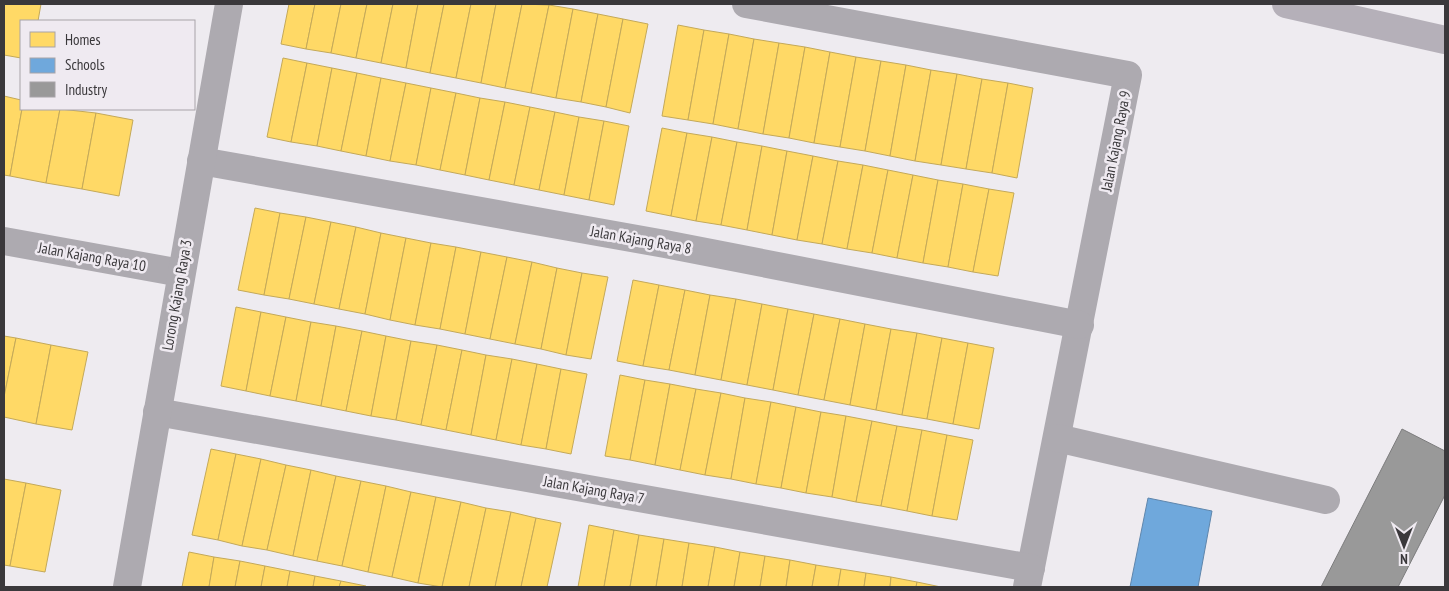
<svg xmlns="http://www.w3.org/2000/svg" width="1449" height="591" font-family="'PT Sans Narrow',sans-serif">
<rect width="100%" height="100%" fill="#eeebf0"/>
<!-- homes -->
<g fill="#ffd966" stroke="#c4a959">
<path d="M4 4H41L38 21H21V58L4 55Z"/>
<path d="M289 4H315L306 49 281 44Z"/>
<path d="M315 4H341L331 53 306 49Z"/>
<path d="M341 4H367L356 58 331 53Z"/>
<path d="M367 4H393L381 63 356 58Z"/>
<path d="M393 4H418L406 68 381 63Z"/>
<path d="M418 4H444L430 73 406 68Z"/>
<path d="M444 4H471L456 78 430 73Z"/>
<path d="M471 4H496L481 83 456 78Z"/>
<path d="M496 4H522L505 88 481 83Z"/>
<path d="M522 4 549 5 531 93 505 88Z"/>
<path d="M549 5 573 9 556 98 531 93Z"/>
<path d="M573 9 598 14 581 102 556 98Z"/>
<path d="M598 14 623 19 606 107 581 102Z"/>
<path d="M623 19 648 24 630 113 606 107Z"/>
<path d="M678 25 704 30 688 120 662 116Z"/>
<path d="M704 30 729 34 713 124 688 120Z"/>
<path d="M729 34 754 39 738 129 713 124Z"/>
<path d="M754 39 779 43 763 134 738 129Z"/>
<path d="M779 43 805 47 789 138 763 134Z"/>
<path d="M805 47 830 52 814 143 789 138Z"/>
<path d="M830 52 856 57 840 147 814 143Z"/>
<path d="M856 57 881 61 865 151 840 147Z"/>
<path d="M283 58 307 63 291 142 267 137Z"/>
<path d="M881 61 906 65 890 156 865 151Z"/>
<path d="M307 63 332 68 317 146 291 142Z"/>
<path d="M906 65 931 70 915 161 890 156Z"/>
<path d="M332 68 357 73 341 151 317 146Z"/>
<path d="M931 70 957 74 941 165 915 161Z"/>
<path d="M357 73 381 78 366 156 341 151Z"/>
<path d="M957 74 982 79 966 169 941 165Z"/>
<path d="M381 78 406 83 390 161 366 156Z"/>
<path d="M982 79 1008 83 992 173 966 169Z"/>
<path d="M406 83 431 88 416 165 390 161Z"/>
<path d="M1008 83 1033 88 1017 178 992 173Z"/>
<path d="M431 88 456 93 440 170 416 165Z"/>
<path d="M456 93 480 98 465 175 440 170Z"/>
<path d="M4 96 21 100 22 109 10 176 4 175Z"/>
<path d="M480 98 505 102 489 180 465 175Z"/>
<path d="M505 102 530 107 514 185 489 180Z"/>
<path d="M530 107 555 112 539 190 514 185Z"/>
<path d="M22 109H60L46 183 10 176Z"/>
<path d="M60 109 96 113 82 189 46 183Z"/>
<path d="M555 112 579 117 564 195 539 190Z"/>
<path d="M96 113 133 120 119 196 82 189Z"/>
<path d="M579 117 604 121 589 200 564 195Z"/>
<path d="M604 121 629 126 614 205 589 200Z"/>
<path d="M662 128 687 133 671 216 646 211Z"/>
<path d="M687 133 712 137 696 221 671 216Z"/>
<path d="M712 137 737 142 721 225 696 221Z"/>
<path d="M737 142 762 146 747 230 721 225Z"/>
<path d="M762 146 787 151 772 235 747 230Z"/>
<path d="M787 151 813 156 797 240 772 235Z"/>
<path d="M813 156 838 161 822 244 797 240Z"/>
<path d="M838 161 863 165 847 249 822 244Z"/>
<path d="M863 165 888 170 872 253 847 249Z"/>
<path d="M888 170 913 175 897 258 872 253Z"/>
<path d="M913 175 938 180 923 263 897 258Z"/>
<path d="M938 180 963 184 948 267 923 263Z"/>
<path d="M963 184 989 189 973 272 948 267Z"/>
<path d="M989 189 1014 193 998 276 973 272Z"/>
<path d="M255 208 280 213 264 295 238 290Z"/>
<path d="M280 213 306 217 289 299 264 295Z"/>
<path d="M306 217 331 222 314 304 289 299Z"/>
<path d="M331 222 356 227 339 309 314 304Z"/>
<path d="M356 227 381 233 365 314 339 309Z"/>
<path d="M381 233 406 238 390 320 365 314Z"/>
<path d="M406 238 431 243 415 325 390 320Z"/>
<path d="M431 243 456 247 440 329 415 325Z"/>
<path d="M456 247 481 252 465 334 440 329Z"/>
<path d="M481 252 507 257 490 339 465 334Z"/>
<path d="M507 257 532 262 515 344 490 339Z"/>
<path d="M532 262 557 268 541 349 515 344Z"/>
<path d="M557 268 582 273 566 355 541 349Z"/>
<path d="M582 273 608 277 591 359 566 355Z"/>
<path d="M633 280 659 285 643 366 617 361Z"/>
<path d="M659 285 685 290 669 370 643 366Z"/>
<path d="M685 290 710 295 695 375 669 370Z"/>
<path d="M710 295 736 299 721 380 695 375Z"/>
<path d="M736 299 762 304 747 385 721 380Z"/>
<path d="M762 304 788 309 773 390 747 385Z"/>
<path d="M236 307 261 312 246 391 221 386Z"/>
<path d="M788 309 814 314 798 395 773 390Z"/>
<path d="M261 312 286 317 270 396 246 391Z"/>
<path d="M814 314 840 319 824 400 798 395Z"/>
<path d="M286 317 311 322 296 401 270 396Z"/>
<path d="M840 319 865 324 850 405 824 400Z"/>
<path d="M311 322 336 326 321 406 296 401Z"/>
<path d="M865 324 891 329 876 410 850 405Z"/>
<path d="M336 326 362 331 346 411 321 406Z"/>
<path d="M891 329 917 333 902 415 876 410Z"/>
<path d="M362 331 386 336 371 416 346 411Z"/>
<path d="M917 333 942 338 927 419 902 415Z"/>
<path d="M4 336 16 338 4 397Z"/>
<path d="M386 336 411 341 396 420 371 416Z"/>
<path d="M16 338 51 345 36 424 4 417V397Z"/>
<path d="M942 338 968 343 953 424 927 419Z"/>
<path d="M411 341 437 345 421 425 396 420Z"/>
<path d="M968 343 994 348 979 429 953 424Z"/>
<path d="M51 345 88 352 72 430 36 424Z"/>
<path d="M437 345 462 350 446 430 421 425Z"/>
<path d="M462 350 486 355 471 435 446 430Z"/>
<path d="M486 355 512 359 496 440 471 435Z"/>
<path d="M512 359 537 364 521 445 496 440Z"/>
<path d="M537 364 561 369 546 449 521 445Z"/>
<path d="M561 369 587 374 571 454 546 449Z"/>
<path d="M620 375 645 380 630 460 605 456Z"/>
<path d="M645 380 670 384 655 465 630 460Z"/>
<path d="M670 384 696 389 680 470 655 465Z"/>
<path d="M696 389 721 393 705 475 680 470Z"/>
<path d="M721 393 745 398 731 479 705 475Z"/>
<path d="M745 398 771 402 756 484 731 479Z"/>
<path d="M771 402 796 407 781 488 756 484Z"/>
<path d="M796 407 821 412 806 493 781 488Z"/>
<path d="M821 412 846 416 832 497 806 493Z"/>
<path d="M846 416 872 421 856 502 832 497Z"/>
<path d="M872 421 897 426 881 506 856 502Z"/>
<path d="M897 426 922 430 907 511 881 506Z"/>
<path d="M922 430 947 435 932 516 907 511Z"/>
<path d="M947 435 973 440 957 520 932 516Z"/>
<path d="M211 449 236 454 218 540 192 535Z"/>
<path d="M236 454 261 459 242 546 218 540Z"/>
<path d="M261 459 286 465 267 550 242 546Z"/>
<path d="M286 465 311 470 293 556 267 550Z"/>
<path d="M311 470 336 476 317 561 293 556Z"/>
<path d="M336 476 361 481 342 566 317 561Z"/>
<path d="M4 479 26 483 10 566 4 565Z"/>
<path d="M361 481 386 486 368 572 342 566Z"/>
<path d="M26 483 61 490 45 572 10 566Z"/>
<path d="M386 486 411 492 392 577 368 572Z"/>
<path d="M411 492 436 497 418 583 392 577Z"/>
<path d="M436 497 461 502 442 587 418 583Z"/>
<path d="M461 502 486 508 469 587H442Z"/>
<path d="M486 508 511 512 495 587H469Z"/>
<path d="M511 512 536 518 521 587H495Z"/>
<path d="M536 518 561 523 547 587H521Z"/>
<path d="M589 525 614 530 604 587H578Z"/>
<path d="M614 530 639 535 630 587H604Z"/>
<path d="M639 535 664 539 656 587H630Z"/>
<path d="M664 539 689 543 682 587H656Z"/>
<path d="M689 543 715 547 708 587H682Z"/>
<path d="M715 547 740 552 734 587H708Z"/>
<path d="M189 552 214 557 209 587H182Z"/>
<path d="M740 552 765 556 760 587H734Z"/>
<path d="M765 556 790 560 786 587H760Z"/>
<path d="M214 557 240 561 235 587H209Z"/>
<path d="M790 560 816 565 812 587H786Z"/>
<path d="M240 561 265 566 261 587H235Z"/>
<path d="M816 565 841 569 838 587H812Z"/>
<path d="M265 566 290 571 287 587H261Z"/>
<path d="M841 569 866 573 864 587H838Z"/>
<path d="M290 571 315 576 313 587H287Z"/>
<path d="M866 573 891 577 890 587H864Z"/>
<path d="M315 576 341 581 339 587H313Z"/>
<path d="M891 577 917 582 916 587H890Z"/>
<path d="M341 581 366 586V587H339Z"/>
<path d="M917 582 941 587H916Z"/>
</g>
<!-- schools -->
<path fill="#6fa8dc" stroke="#5f86ac" d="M1148 498 1212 511 1198 587H1130Z"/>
<!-- industry -->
<path fill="#999" stroke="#7c7c7d" d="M1402 429 1445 451V495L1398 587H1321Z"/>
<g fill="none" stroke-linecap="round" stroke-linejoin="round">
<!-- street -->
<g stroke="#adaab0" stroke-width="28">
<path d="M746 4 1128 75 1027 587"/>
<path d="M201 161 665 244 1080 325"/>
<path d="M4 241 181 273"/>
<path d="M157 412 1031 568"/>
<path d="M1057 438 1326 500"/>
<path d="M127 587 229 4"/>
</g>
<!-- highway -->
<path stroke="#b5b0b9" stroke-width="28" d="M1286 4 1445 40"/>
</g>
<g text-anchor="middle" stroke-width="5" stroke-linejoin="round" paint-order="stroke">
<!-- street labels -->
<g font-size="15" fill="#3a383b" stroke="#efeaf1">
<text transform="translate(1116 141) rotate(-79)" y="5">Jalan Kajang Raya 9</text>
<text transform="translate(641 240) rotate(10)" y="5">Jalan Kajang Raya 8</text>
<text transform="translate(92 257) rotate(10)" y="5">Jalan Kajang Raya 10</text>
<text transform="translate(177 295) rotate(-80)" y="5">Lorong Kajang Raya 3</text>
<text transform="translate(594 490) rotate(10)" y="5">Jalan Kajang Raya 7</text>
</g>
</g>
<!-- border -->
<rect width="1449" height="591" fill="none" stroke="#3a383b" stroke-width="10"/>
<!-- legend -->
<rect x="20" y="20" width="175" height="90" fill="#efeaf1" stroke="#a7a3a8"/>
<rect x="30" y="32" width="25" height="15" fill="#ffd966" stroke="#a7a3a8"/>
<text x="65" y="45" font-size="15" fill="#3a383b">Homes</text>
<rect x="30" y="58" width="25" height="15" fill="#6fa8dc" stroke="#a7a3a8"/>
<text x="65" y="70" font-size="15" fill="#3a383b">Schools</text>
<rect x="30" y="82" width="25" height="15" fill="#999999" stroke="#a7a3a8"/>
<text x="65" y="95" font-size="15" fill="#3a383b">Industry</text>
<!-- north arrow -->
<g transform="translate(1404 546) rotate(180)" stroke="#efeaf1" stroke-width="4" paint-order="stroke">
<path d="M0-4L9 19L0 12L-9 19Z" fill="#3a383b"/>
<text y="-8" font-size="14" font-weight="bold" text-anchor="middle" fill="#3a383b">N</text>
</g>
</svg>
